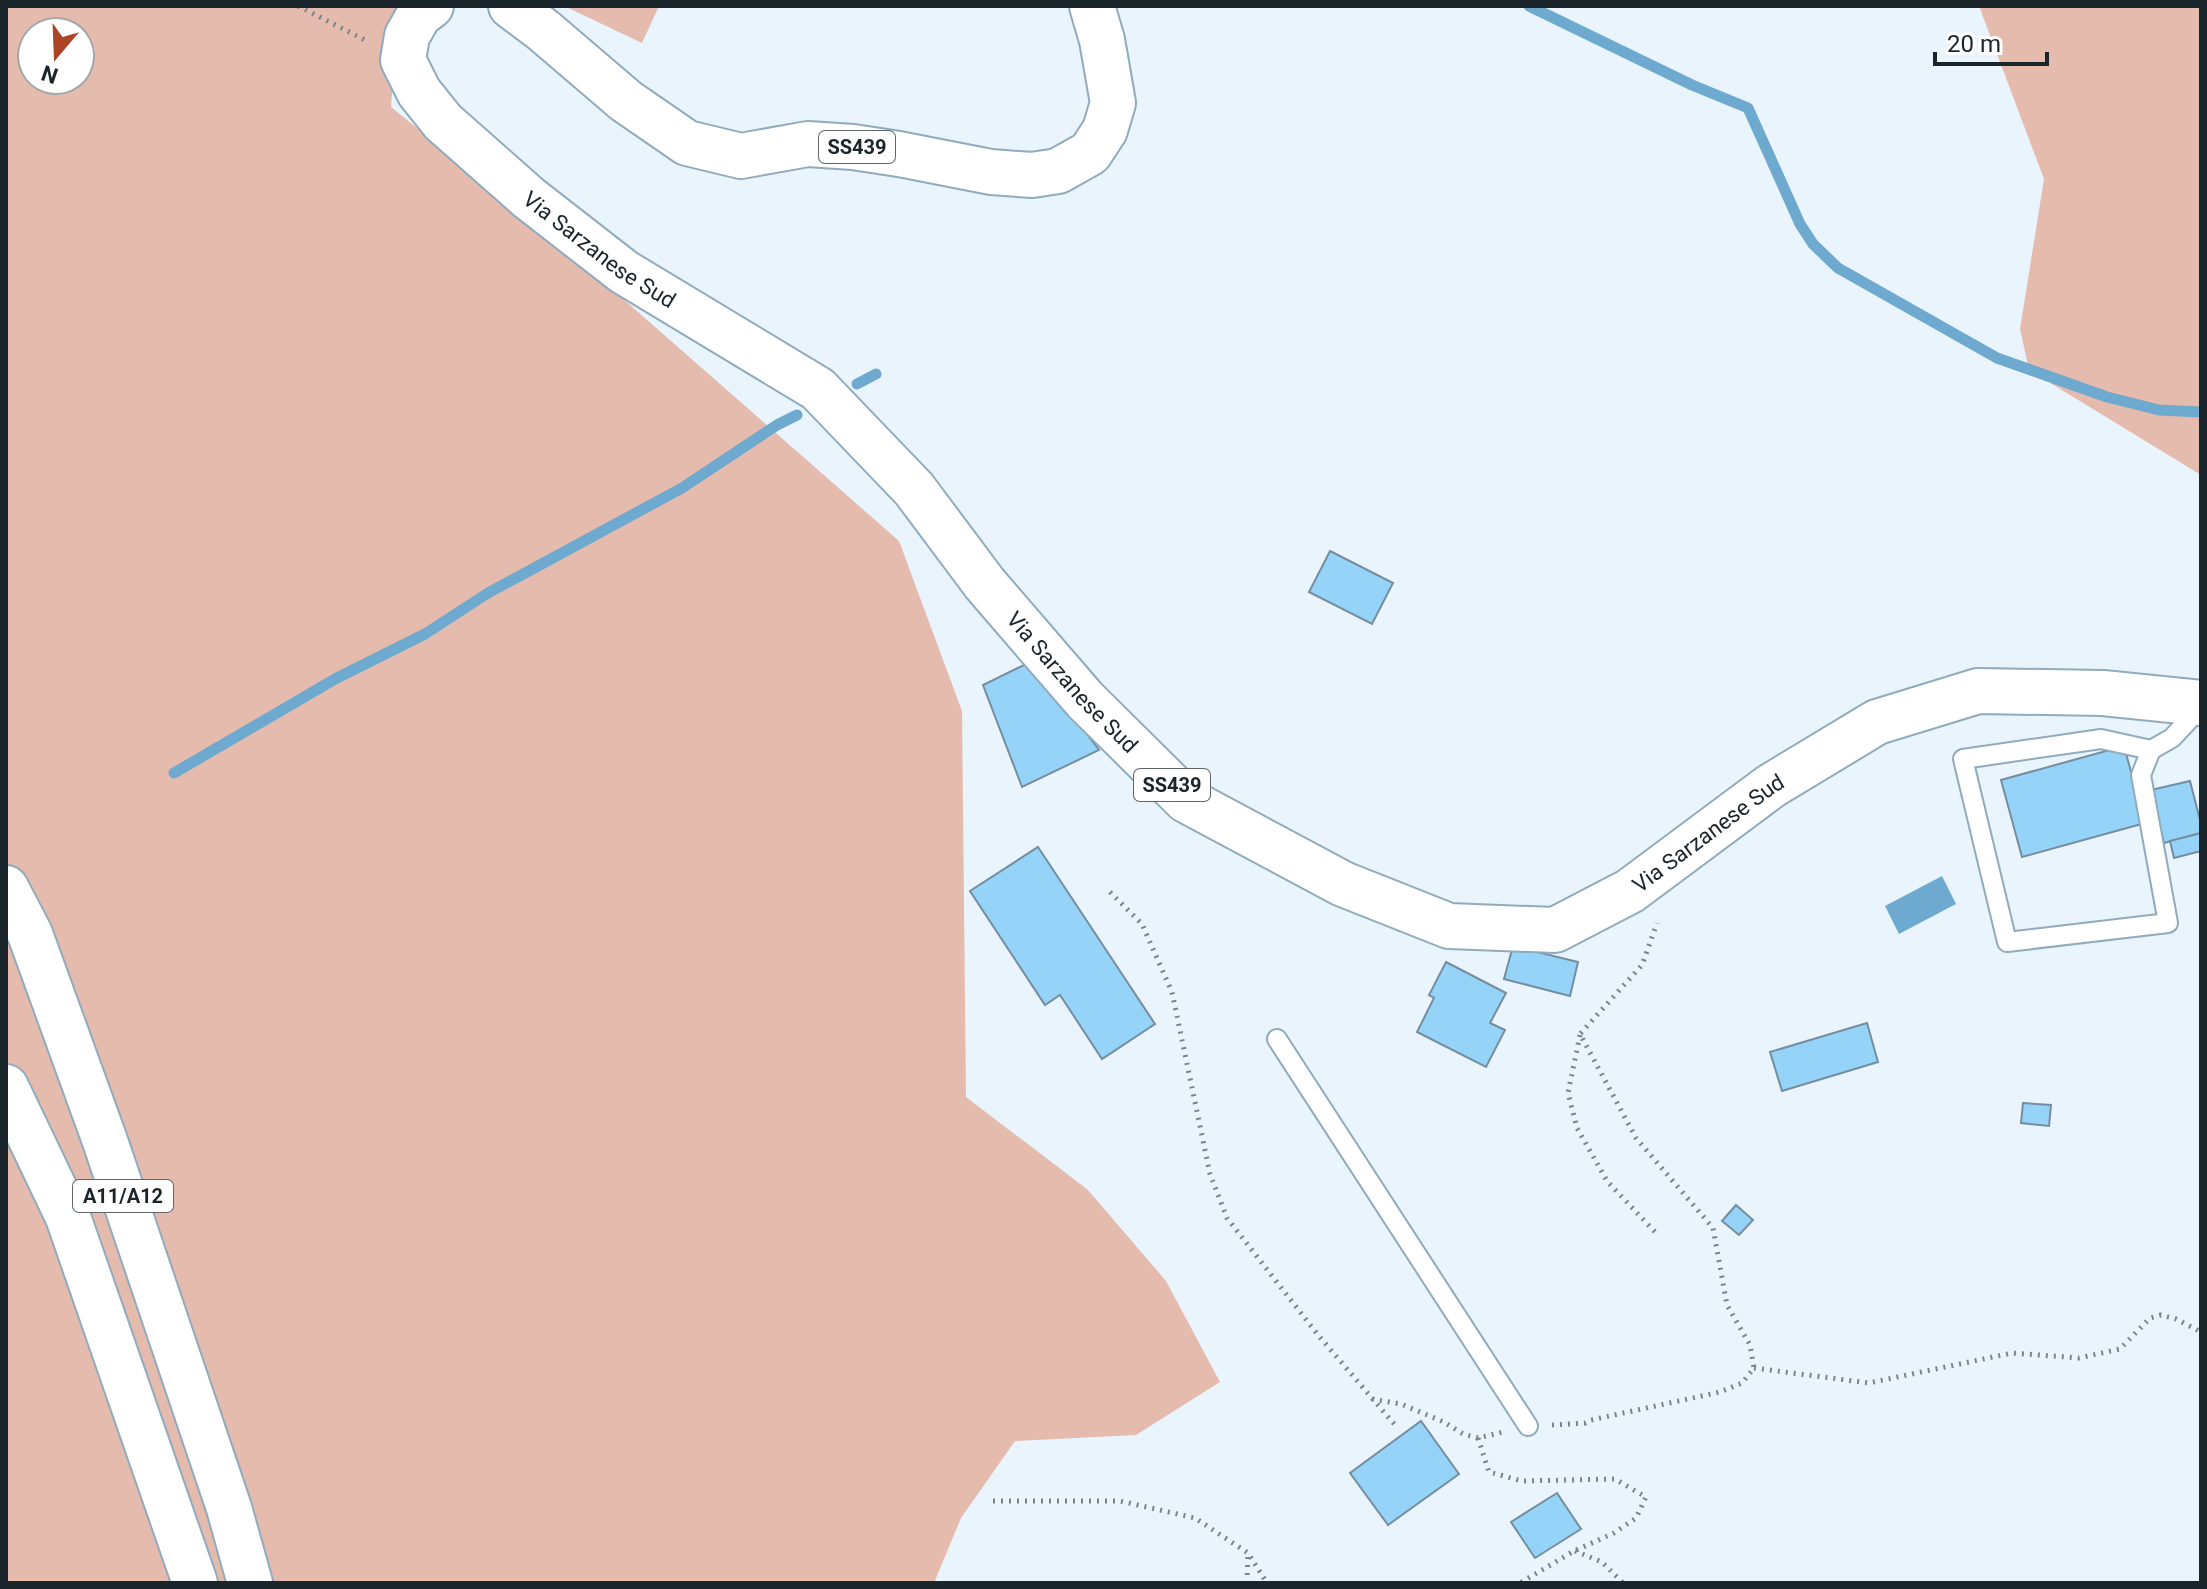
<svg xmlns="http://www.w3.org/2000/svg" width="2207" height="1589" font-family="Roboto,sans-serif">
<rect width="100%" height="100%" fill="#e9f4fc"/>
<!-- green -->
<g fill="#e5bbae" fill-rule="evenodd">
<path d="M6 6H399L391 107 557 241 899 541 962 711 966 1097 1088 1190 1166 1281 1220 1382 1136 1435 1015 1441 961 1518 934 1583H6ZM32 32H80V80H32Z"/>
<path d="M564 6H659L642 43Z"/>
<path d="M1979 6H2201V475L2029 370 2020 329 2044 179Z"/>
</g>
<!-- water -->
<path fill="#6eaad0" d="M1942 876 1956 904 1899 934 1885 906Z"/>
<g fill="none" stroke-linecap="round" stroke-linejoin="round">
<!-- stream -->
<g stroke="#6eaad0" stroke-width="11">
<path d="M1529 6 1692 85 1748 108 1800 224 1813 244 1838 268 1997 358 2107 397 2159 410 2201 412"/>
<path d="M857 384 876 374"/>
<path d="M174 773 335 679 425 634 488 593 682 488 777 425 797 415"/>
</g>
</g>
<!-- building -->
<g fill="#95d3f9" stroke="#748ea0" stroke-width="2">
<path d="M1330 551 1393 583 1372 624 1309 592Z"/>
<path d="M1032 661 1099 750 1022 787 983 685Z"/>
<path d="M2124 746 2145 823 2022 857 2001 780Z"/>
<path d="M2190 781 2201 824V833L2164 843 2151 790Z"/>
<path d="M2201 833V851L2174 858 2170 841Z"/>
<path d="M1038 847 1155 1024 1102 1059 1060 995 1045 1005 970 891Z"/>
<path d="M1513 946 1578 962 1570 996 1504 979Z"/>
<path d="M1446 962 1506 993 1490 1023 1505 1030 1486 1067 1417 1032 1434 998 1429 995Z"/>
<path d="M1867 1023 1878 1062 1782 1091 1770 1052Z"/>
<path d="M2023 1103 2051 1105 2049 1126 2021 1123Z"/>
<path d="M1736 1205 1753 1220 1739 1235 1722 1221Z"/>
<path d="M1421 1421 1459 1474 1388 1525 1350 1473Z"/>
<path d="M1557 1493 1581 1529 1535 1558 1511 1522Z"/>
</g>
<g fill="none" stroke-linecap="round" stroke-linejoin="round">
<defs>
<g id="service">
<path d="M2151 750 2141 775 2168 923 2007 942 1963 759 2101 739 2151 750 2172 738 2201 707"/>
<path d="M1277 1039 1528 1426"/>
</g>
<g id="primary">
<path id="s1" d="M431 6 419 15 407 36 403 60 419 92 443 122 529 198 624 272 818 389 914 489 985 584 1085 700 1186 800 1343 884 1449 926 1555 930 1630 891 1771 786 1877 722 1978 691 2103 693 2201 703"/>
<path d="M511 6 543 30 626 101 687 143 741 156 808 144 853 147 899 154 991 172 1032 175 1058 171 1090 153 1105 130 1113 103 1102 40 1092 6"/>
</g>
<g id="motorway">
<path d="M6 888 30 934 105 1141 229 1508 250 1583"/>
<path d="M6 1087 68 1217 195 1583"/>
</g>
</defs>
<!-- service casing -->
<use href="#service" stroke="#90abbd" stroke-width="22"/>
<!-- primary casing -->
<use href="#primary" stroke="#90abbd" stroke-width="48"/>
<!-- motorway casing -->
<use href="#motorway" stroke="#90abbd" stroke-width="48"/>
<!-- path -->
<g stroke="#79848c" stroke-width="5" stroke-dasharray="2 6" stroke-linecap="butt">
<path d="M298 6 365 40"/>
<path d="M1110 892 1142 924 1172 992 1210 1174 1227 1218 1318 1335 1395 1425"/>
<path d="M1580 1035 1568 1093 1577 1128 1607 1181 1655 1232"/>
<path d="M1754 1368 1869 1383 2012 1353 2079 1358 2120 1349 2150 1318 2161 1315 2176 1319 2201 1332"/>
<path d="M1372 1399 1401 1404 1444 1422 1463 1434 1478 1438 1503 1432"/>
<path d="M1552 1425 1585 1423 1591 1420 1720 1392 1742 1383 1754 1368 1750 1345 1727 1305 1713 1228 1636 1138 1580 1034 1642 965 1657 923"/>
<path d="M1478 1438 1489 1472 1522 1481 1615 1479 1646 1497 1636 1518 1614 1533 1574 1551 1520 1583"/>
<path d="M993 1501H1120L1195 1518 1248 1553 1267 1583"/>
<path d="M1575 1551 1602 1562 1623 1583"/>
<path d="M1247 1583 1248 1554"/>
</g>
<!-- service -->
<use href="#service" stroke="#fff" stroke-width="18"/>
<!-- primary -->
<use href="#primary" stroke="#fff" stroke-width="44"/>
<!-- motorway -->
<use href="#motorway" stroke="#fff" stroke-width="44"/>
</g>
<g text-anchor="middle" stroke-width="7" stroke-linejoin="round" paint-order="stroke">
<!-- shield labels -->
<g fill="#fff" stroke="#5e666b" stroke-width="2">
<rect x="819" y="131" width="76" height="32" rx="6"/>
<rect x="1134" y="769" width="76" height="32" rx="6"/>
<rect x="73" y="1180" width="100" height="32" rx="6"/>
</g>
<g font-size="20" font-weight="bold" fill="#19242b">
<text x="857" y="154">SS439</text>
<text x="1172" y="792">SS439</text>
<text x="123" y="1203">A11/A12</text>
</g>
<!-- street labels -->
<g font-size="22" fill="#19242b" stroke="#fff">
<text dy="8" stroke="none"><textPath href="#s1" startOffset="340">Via Sarzanese Sud</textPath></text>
<text dy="8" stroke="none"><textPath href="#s1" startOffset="988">Via Sarzanese Sud</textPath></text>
<text dy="8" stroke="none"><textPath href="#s1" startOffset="1732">Via Sarzanese Sud</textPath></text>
</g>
</g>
<!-- border -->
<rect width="2207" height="1589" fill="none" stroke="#19242b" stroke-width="16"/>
<!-- north arrow -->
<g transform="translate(56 56) rotate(199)"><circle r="38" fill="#ffffff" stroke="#a3a7aa" stroke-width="2"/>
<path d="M0-6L14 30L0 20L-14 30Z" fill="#ad4425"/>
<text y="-12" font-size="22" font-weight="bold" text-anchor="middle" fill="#19242b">N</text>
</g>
<!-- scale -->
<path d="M1935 52v12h112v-12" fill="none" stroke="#19242b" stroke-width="4"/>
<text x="1947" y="52" font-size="24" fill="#19242b" stroke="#ffffff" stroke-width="6" paint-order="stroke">20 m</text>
</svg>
